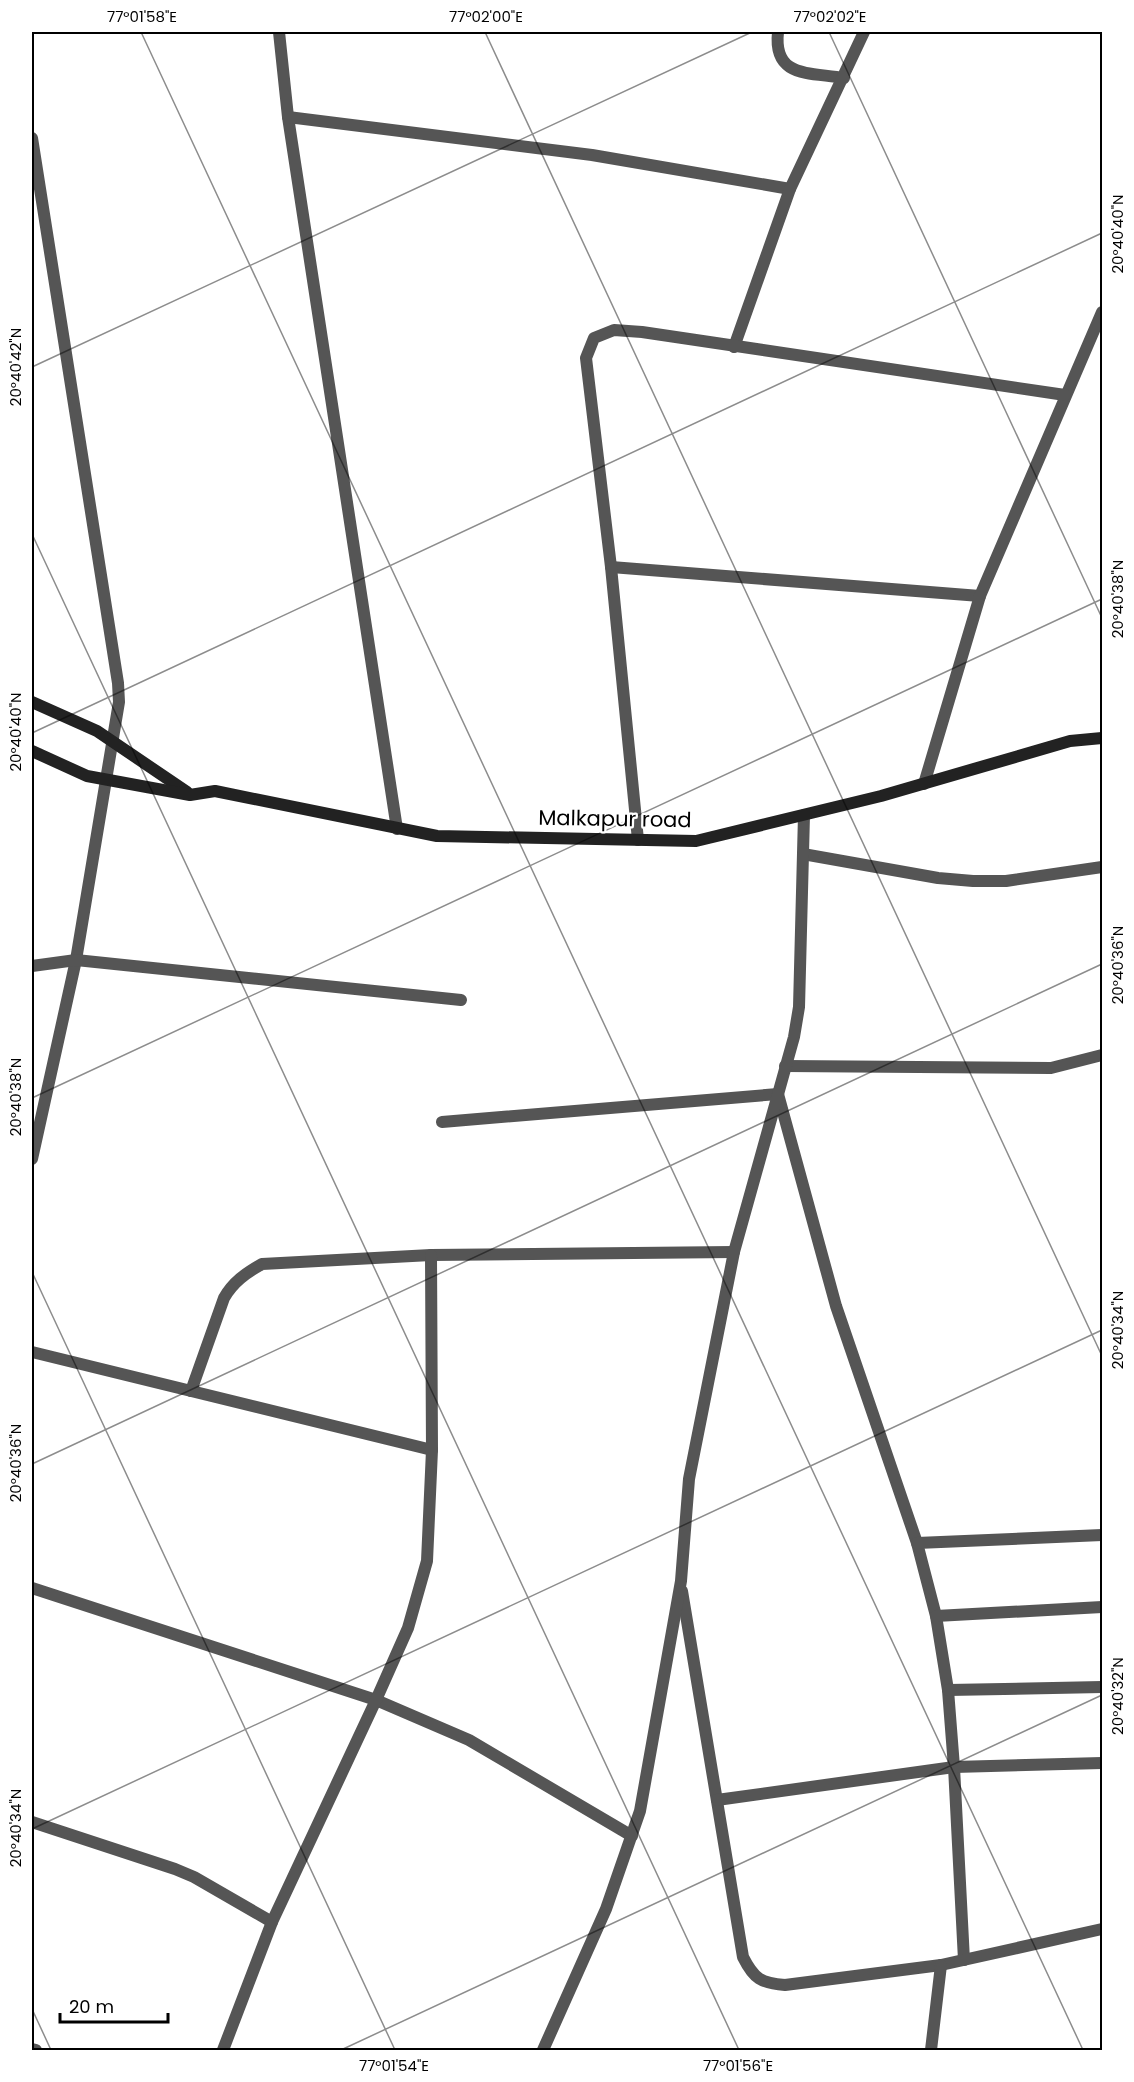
<svg xmlns="http://www.w3.org/2000/svg" width="1134" height="2082" font-family="Poppins,sans-serif">
<rect width="100%" height="100%" fill="#fff"/>
<g fill="none" stroke-linecap="round" stroke-linejoin="round">
<!-- street -->
<g stroke="#555" stroke-width="12">
<path d="M279 32 288 117 397 829"/>
<path d="M778 32C773 78 809 72 844 78"/>
<path d="M288 117 592 155 790 189"/>
<path d="M32 138 118 683 119 702 76 960 32 1159"/>
<path d="M734 347 790 189 864 32"/>
<path d="M611 567 980 596"/>
<path d="M924 784 980 596 1102 312"/>
<path d="M638 840 611 567 586 358 594 338 614 330 642 332 1065 395"/>
<path d="M803 854 938 878 973 881H1006L1102 867"/>
<path d="M32 966 76 960 461 1000"/>
<path d="M785 1066 1051 1068 1102 1055"/>
<path d="M442 1122 778 1094 836 1306 917 1543 936 1616 948 1690 954 1767 964 1960"/>
<path d="M32 1352 432 1450"/>
<path d="M191 1391 224 1298C233 1282 246 1273 262 1264L431 1255 734 1252"/>
<path d="M917 1543 1102 1535"/>
<path d="M32 1588 376 1700 469 1740 632 1836"/>
<path d="M682 1591 743 1957C754 1979 761 1983 785 1985L941 1965 1102 1929"/>
<path d="M936 1616 1102 1607"/>
<path d="M948 1690 1102 1687"/>
<path d="M717 1800 954 1767 1102 1763"/>
<path d="M32 1822 175 1869 194 1877 272 1922"/>
<path d="M32 2049 36 2050"/>
<path d="M223 2050 272 1922 376 1700 408 1628 427 1561 432 1450 431 1255"/>
<path d="M543 2050 606 1909 640 1811 681 1581 689 1479 734 1252 794 1037 799 1007 804 815"/>
<path d="M931 2050 941 1965"/>
</g>
<!-- secondary -->
<g stroke="#222" stroke-width="12">
<path d="M32 702 97 731 187 792"/>
<path d="M32 751 87 776 190 795 215 791 437 836 696 841 881 796 1070 741 1102 738"/>
</g>
</g>
<!-- ticks -->
<path fill="none" stroke="#000" stroke-width="1.5" stroke-opacity="0.45" d="M141 32 1083 2050M485 32 1102 1356M829 32 1102 618M32 367 752 32M32 534 739 2050M32 733 1102 233M32 1098 1102 599M32 1272 395 2050M32 1464 1102 964M32 1829 1102 1330M32 2009 51 2050M341 2050 1102 1695"/>
<g text-anchor="middle" stroke-width="4.5" stroke-linejoin="round" paint-order="stroke">
<!-- street labels -->
<g font-size="21" fill="#000" stroke="#fff">
<text transform="translate(615 819) rotate(1)" y="7">Malkapur road</text>
</g>
</g>
<!-- border -->
<rect width="1134" height="2082" fill="none" stroke="#ffffff" stroke-width="66"/>
<!-- scale -->
<path d="M60 2013v9h108v-9" fill="none" stroke="#000000" stroke-width="3"/>
<text x="69" y="2013" font-size="18" fill="#000000" stroke="#ffffff" stroke-width="4.5" paint-order="stroke">20 m</text>
<rect x="33" y="33" width="1068" height="2016" fill="none" stroke="#000" stroke-width="2"/>
<g font-size="15" text-anchor="middle" fill="#000">
<text x="142" y="22">77°01'58"E</text>
<text x="486" y="22">77°02'00"E</text>
<text x="830" y="22">77°02'02"E</text>
<text transform="translate(1118 234) rotate(-90)" y="5">20°40'40"N</text>
<text transform="translate(16 367) rotate(-90)" y="5">20°40'42"N</text>
<text transform="translate(1118 599) rotate(-90)" y="5">20°40'38"N</text>
<text transform="translate(16 732) rotate(-90)" y="5">20°40'40"N</text>
<text transform="translate(1118 965) rotate(-90)" y="5">20°40'36"N</text>
<text transform="translate(16 1097) rotate(-90)" y="5">20°40'38"N</text>
<text transform="translate(1118 1330) rotate(-90)" y="5">20°40'34"N</text>
<text transform="translate(16 1463) rotate(-90)" y="5">20°40'36"N</text>
<text transform="translate(1118 1696) rotate(-90)" y="5">20°40'32"N</text>
<text transform="translate(16 1828) rotate(-90)" y="5">20°40'34"N</text>
<text x="394" y="2071">77°01'54"E</text>
<text x="738" y="2071">77°01'56"E</text>
</g>
</svg>
